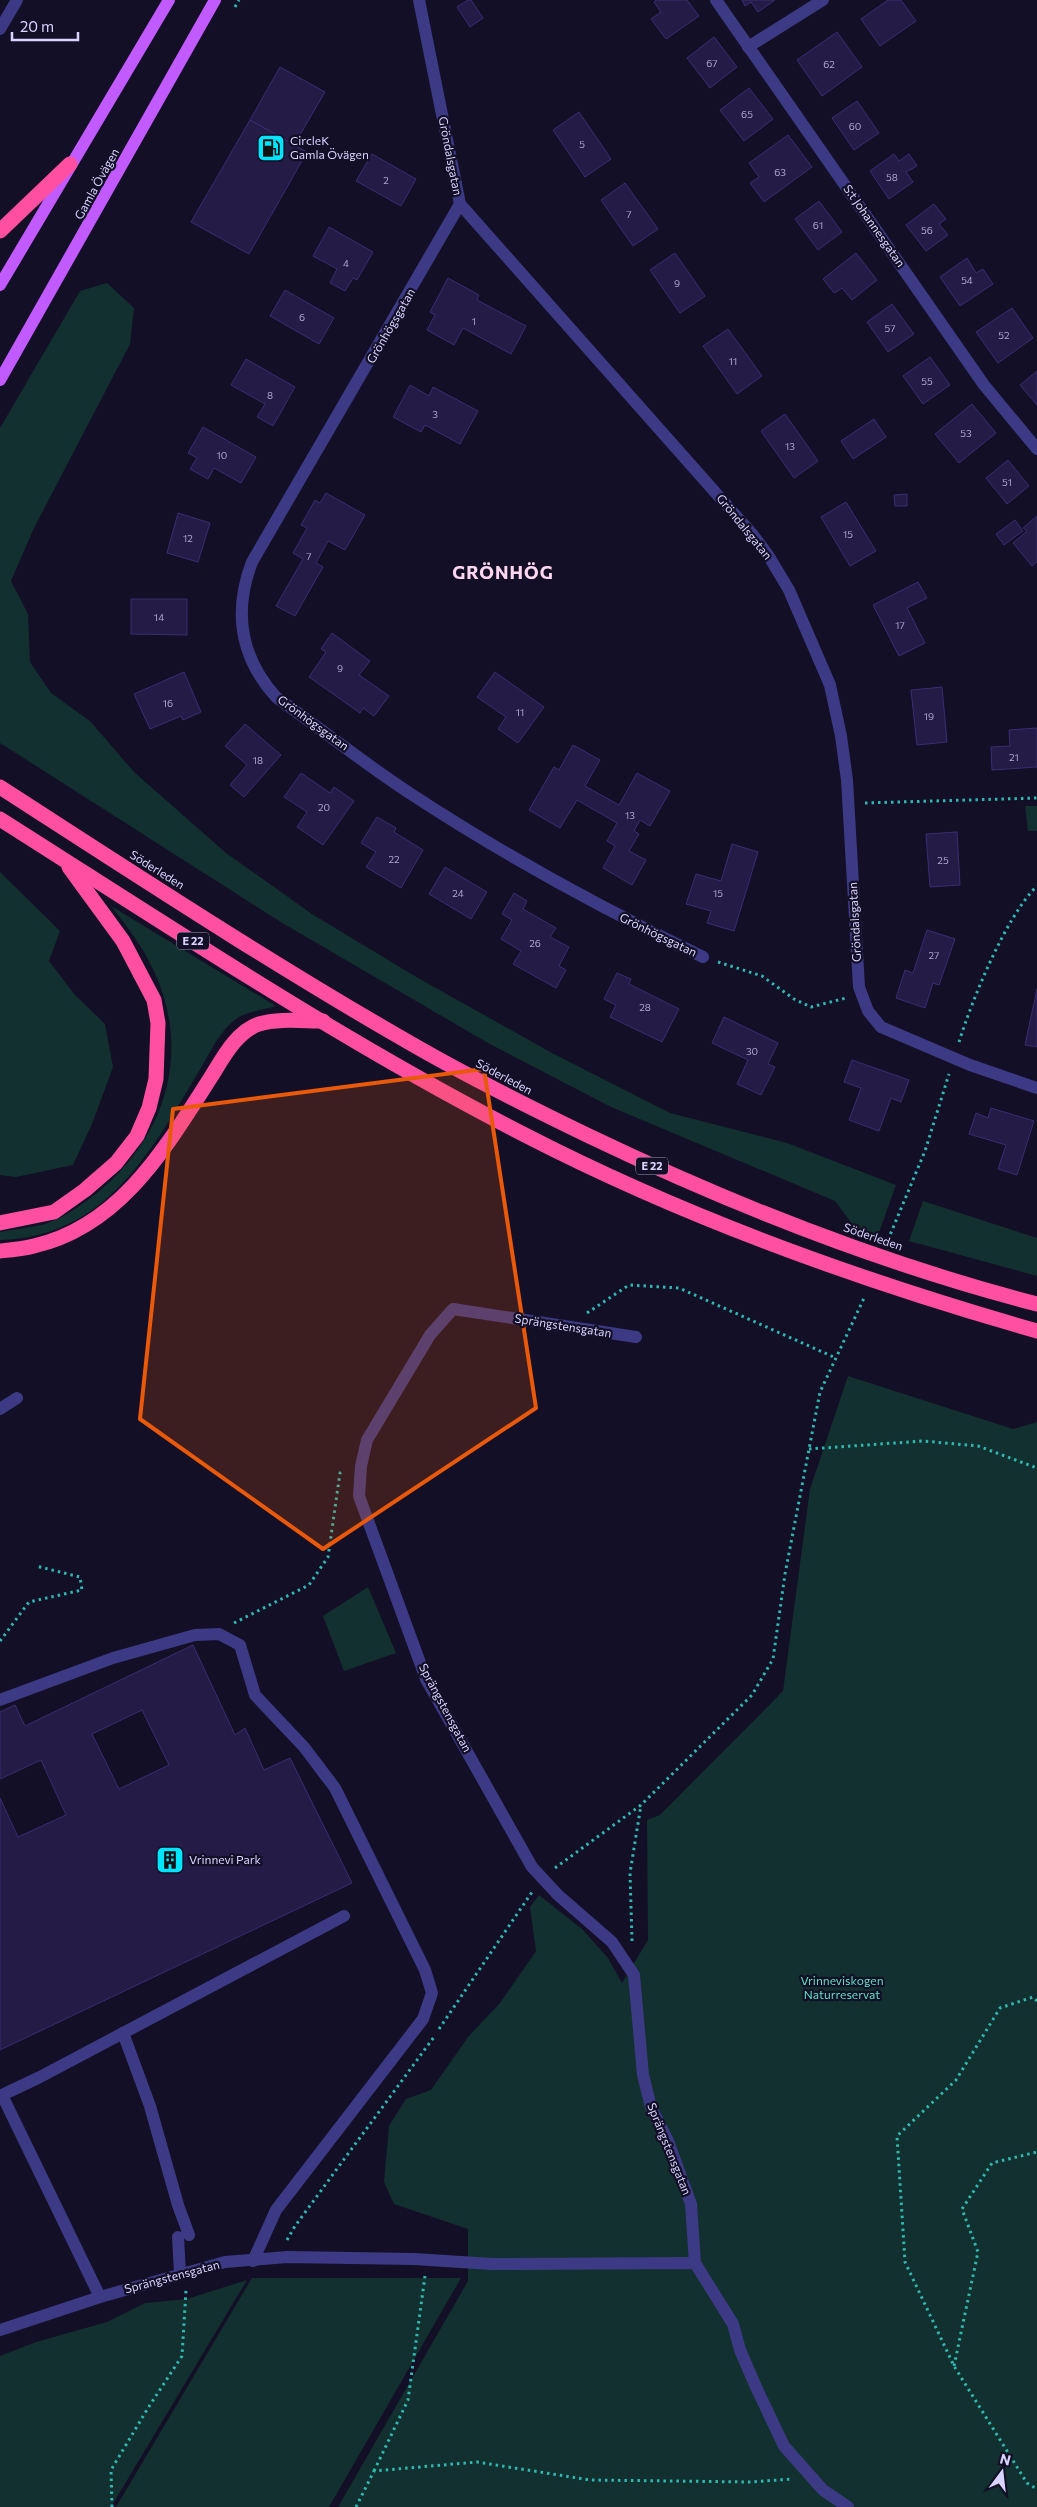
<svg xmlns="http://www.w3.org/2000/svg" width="1037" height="2507" font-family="Commissioner,sans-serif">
<rect width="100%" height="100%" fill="#130f26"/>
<!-- green -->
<g fill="#12302f">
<path d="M107 283 134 308 130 344 34 528 11 581 28 614 30 662 51 693 90 721 134 772 226 853 312 914 418 978 552 1053 670 1113 787 1143 896 1185 877 1238 853 1225 835 1201 611 1107 488 1043 284 924 0 743V428L80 291Z"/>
<path d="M1025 806H1037V831H1028Z"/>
<path d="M0 872 60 931 49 961 75 995 105 1024 113 1067 92 1124 73 1165 16 1177 0 1175Z"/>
<path d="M111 906 276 1006C266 1009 253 1011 243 1015 223 1024 211 1051 201 1068 152 1149 108 1237 0 1240V1232C14 1229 31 1228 45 1224 66 1217 86 1202 103 1188 168 1131 191 1049 153 969 142 946 127 926 111 906Z"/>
<path d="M923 1201 1037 1238V1276L909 1241Z"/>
<path d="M848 1376 1013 1429 1037 1422V2507H338L468 2281V2229L394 2204 384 2182 389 2126 406 2099 431 2090 468 2037 500 2003 536 1951 530 1907 539 1895 582 1929 608 1958 622 1983 648 1940 647 1820 660 1815 783 1691 810 1489Z"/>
<path d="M368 1587 396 1653 344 1671 323 1616Z"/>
<path d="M252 2278H461L329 2507H116Z"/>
<path d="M247 2280 111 2507H0V2356L36 2342 107 2322 145 2303 187 2299Z"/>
</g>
<!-- building -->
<g fill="#241b47" stroke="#3b2d73" fill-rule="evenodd">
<path d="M468 0H471L483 18 470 27 457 7Z"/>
<path d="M656 0H687L699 16 666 39 651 19 661 12 654 2Z"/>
<path d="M742 0H775L758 12 751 2 745 6Z"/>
<path d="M888 0H901L916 21 880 46 861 19Z"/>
<path d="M837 32 862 67 822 96 797 60Z"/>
<path d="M714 37 737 67 710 88 687 58Z"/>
<path d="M280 67 325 92 294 145 250 120Z"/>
<path d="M749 88 773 119 744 141 720 110Z"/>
<path d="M857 101 879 133 854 150 832 118Z"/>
<path d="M579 112 611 159 585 177 553 130Z"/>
<path d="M250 120 307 152 249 254 191 222Z"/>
<path d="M788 135 812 167 764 202 750 183 759 177 749 163Z"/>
<path d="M372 154 416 179 401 206 356 181Z"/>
<path d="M894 154 899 161 909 154 917 166 906 172 913 182 889 199 870 171Z"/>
<path d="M625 183 658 229 633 246 601 200Z"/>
<path d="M819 201 842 232 818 250 795 219Z"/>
<path d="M934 204 946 219 939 224 948 235 926 251 906 225Z"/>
<path d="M329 227 373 252 357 280 353 278 345 291 330 283 337 269 313 256Z"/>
<path d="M675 253 705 296 680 313 650 270Z"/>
<path d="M856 253 877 280 852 300 842 288 834 293 823 279Z"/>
<path d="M967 258 976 273 983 269 993 284 960 306 940 277Z"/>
<path d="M448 278 479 295 477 300 526 326 511 354 463 328 454 345 427 330 435 315 430 312Z"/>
<path d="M285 290 334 318 319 344 270 316Z"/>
<path d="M892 304 914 334 888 352 867 322Z"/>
<path d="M1012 308 1033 338 998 363 976 332Z"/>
<path d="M728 329 762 376 737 394 703 346Z"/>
<path d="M930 357 950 385 923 404 903 376Z"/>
<path d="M246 359 295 387 273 426 257 417 265 404 231 385Z"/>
<path d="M1037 371V405L1020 385Z"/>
<path d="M410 385 429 396 433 387 478 411 460 444 425 425 421 432 393 417Z"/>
<path d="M972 404 996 433 959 463 935 434Z"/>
<path d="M785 414 818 461 794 478 761 431Z"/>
<path d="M874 419 886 437 853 459 841 441Z"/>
<path d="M203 427 256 457 241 483 214 468 208 479 190 469 197 458 188 453Z"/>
<path d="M1008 460 1029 486 1007 504 986 478Z"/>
<path d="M326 493 365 515 345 550 328 541 316 563 323 567 295 616 276 606 303 559 293 553 307 528 301 525 315 500 320 503Z"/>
<path d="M907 494V506H895L894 495Z"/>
<path d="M846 502 876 551 850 566 821 517Z"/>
<path d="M178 513 210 523 198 562 167 553Z"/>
<path d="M1037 516V562L1032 566 1013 543 1027 531 1023 528Z"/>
<path d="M1015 520 1023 531 1004 545 996 534Z"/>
<path d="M918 582 927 598 907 608 925 643 899 656 873 605Z"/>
<path d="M131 599H187V635L131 634Z"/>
<path d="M332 633 370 661 359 675 389 696 374 716 363 708 360 713 309 677 326 652 321 649Z"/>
<path d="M184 672 201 712 183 720 181 716 150 729 134 694Z"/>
<path d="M495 672 544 707 518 743 498 729 506 717 477 697Z"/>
<path d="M942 687 947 742 917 745 911 690Z"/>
<path d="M245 724 281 755 244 797 230 785 247 765 225 746Z"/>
<path d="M1037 728V767L992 770 991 747 1010 746 1009 730Z"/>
<path d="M573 745 600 760 585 786 619 805 637 773 670 791 650 826 640 820 634 831 639 834 629 851 646 860 632 885 603 868 615 846 607 841 617 823 577 800 560 828 529 810 554 767 559 770Z"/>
<path d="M301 773 330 793 334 787 354 801 323 845 297 827 307 812 284 797Z"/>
<path d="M377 817 396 828 394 832 423 850 401 888 366 867 376 852 361 843Z"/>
<path d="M957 832 960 885 930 887 926 834Z"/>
<path d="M732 844 758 852 734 931 707 923 711 911 686 904 696 874 721 881Z"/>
<path d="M445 867 487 892 471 919 429 894Z"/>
<path d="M514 893 527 901 523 909 556 928 550 937 569 947 559 966 566 970 556 988 513 964 521 951 501 939 512 920 502 914Z"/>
<path d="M927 930 955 939 939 985 933 983 925 1008 896 998 905 970 913 973Z"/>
<path d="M617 973 631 979 629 984 679 1009 662 1042 610 1017 616 1005 604 999Z"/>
<path d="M1037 989V1047L1025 1045Z"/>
<path d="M724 1017 778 1043 768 1064 775 1067 761 1095 737 1084 748 1060 712 1043Z"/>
<path d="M852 1060 909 1080 901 1102 891 1098 879 1131 849 1120 861 1088 844 1082Z"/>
<path d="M991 1108 1034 1121 1017 1175 998 1169 1006 1145 969 1134 976 1113 988 1118Z"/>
<path d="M193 1645 235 1735 245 1728 264 1770 290 1758 352 1883 0 2050V1798L18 1837 66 1815 41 1760 0 1779V1712L15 1705 25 1726ZM142 1710 169 1765 119 1789 92 1734Z"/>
</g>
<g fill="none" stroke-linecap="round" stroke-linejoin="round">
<!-- path -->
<g stroke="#2fb8b0" stroke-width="3" stroke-dasharray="2.5 4" stroke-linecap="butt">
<path d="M235 7 239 0"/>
<path d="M865 803 1037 798"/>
<path d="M718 962 762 976 794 999 811 1007 846 998"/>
<path d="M959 1042C972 1000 1006 916 1037 886"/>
<path d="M888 1240 925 1151 949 1074"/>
<path d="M587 1313 629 1285 679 1288 836 1358"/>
<path d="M809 1449 923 1441 978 1446 1037 1468"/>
<path d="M234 1623 309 1585 328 1557 340 1473 343 1470"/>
<path d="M0 1641 29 1602 82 1590 80 1577 36 1566"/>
<path d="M555 1868 641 1805 752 1695 773 1659 785 1574 820 1392 865 1296"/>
<path d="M632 1941 630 1873 641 1805"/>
<path d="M1037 2001 1033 1997 1000 2008 956 2080 897 2136 905 2262 954 2366 1027 2483 1037 2489"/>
<path d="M439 2029 532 1892"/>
<path d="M287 2240 295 2226 434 2037"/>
<path d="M954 2366 978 2252 962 2209 992 2163 1037 2152"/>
<path d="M374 2471 408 2400 425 2276"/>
<path d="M112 2507 111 2470 148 2408 182 2356 186 2290"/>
<path d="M356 2507 374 2471 477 2462 590 2480 751 2482 792 2479"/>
</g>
<!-- minor -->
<g stroke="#3d3a85" stroke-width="12">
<path d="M419 0 460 204 753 535 768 555 789 590 830 685 841 736 847 780 859 987 868 1011 881 1027 970 1065 1037 1088"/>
<path d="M716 0 984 385 1037 449"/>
<path d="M0 29 17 0"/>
<path d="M748 47 823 0"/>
<path d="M460 204 252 562C233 612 240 657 276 697 321 729 365 764 411 794 504 855 603 909 703 957"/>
<path d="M636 1337 453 1309 430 1335 367 1440 361 1466 359 1496 426 1679 532 1867 558 1895 612 1942 634 1975 643 2075 651 2107 668 2141 691 2204 695 2263"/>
<path d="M0 1409 17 1398"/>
<path d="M0 1700 113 1658 195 1635 219 1634 240 1645 255 1695 304 1747 335 1788 425 1970 432 1993 423 2019 276 2210 253 2261"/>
<path d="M123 2033 150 2106 178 2205 189 2235"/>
<path d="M2 2095 100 2297"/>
<path d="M0 2096 40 2077 344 1916"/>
<path d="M178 2237 180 2273"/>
<path d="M0 2330 100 2297 225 2262 287 2257 414 2259 492 2264 695 2263 733 2324 740 2350 756 2387 784 2446 823 2490 848 2507"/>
</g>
<!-- major -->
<g stroke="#c25bff" stroke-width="12">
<path d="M0 285 169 0"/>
<path d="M0 380 215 0"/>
</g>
<!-- highway -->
<g stroke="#ff4fa3" stroke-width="15">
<path d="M0 231 70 164"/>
<path d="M0 787C138 876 275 966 417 1047 473 1079 531 1108 589 1136 733 1205 882 1264 1037 1304"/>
<path d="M0 819C172 928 343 1042 525 1135 688 1219 861 1281 1037 1331"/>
<path d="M0 1223 54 1212 85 1190 116 1163 137 1136 149 1108 156 1079 158 1023 154 1000 123 941 69 867"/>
<path d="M0 1251C11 1250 23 1249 34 1246 121 1226 166 1147 211 1077 223 1058 236 1032 259 1024 278 1018 303 1021 323 1021"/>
</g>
</g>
<!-- marked area -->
<path fill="#e8590c" fill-opacity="0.2" stroke="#e8590c" stroke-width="4" stroke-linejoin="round" d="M484 1069 536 1408 323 1549 140 1419 173 1109Z"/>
<!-- icons -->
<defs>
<symbol id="fuel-square" viewBox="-11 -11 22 22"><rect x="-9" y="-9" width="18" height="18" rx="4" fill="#00e5ff" stroke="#130f26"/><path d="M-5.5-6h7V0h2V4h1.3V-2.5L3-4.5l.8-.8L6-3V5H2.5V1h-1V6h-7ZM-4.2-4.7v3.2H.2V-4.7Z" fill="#111"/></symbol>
<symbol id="building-square" viewBox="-11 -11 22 22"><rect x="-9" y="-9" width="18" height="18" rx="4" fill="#00e5ff" stroke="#130f26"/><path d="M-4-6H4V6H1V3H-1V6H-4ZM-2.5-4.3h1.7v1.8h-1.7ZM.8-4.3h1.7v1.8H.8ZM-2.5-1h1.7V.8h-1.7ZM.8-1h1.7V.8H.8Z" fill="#111"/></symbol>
</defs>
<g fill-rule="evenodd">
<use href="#fuel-square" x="255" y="132" width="32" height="32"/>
<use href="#building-square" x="154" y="1844" width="32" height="32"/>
</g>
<g text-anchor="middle" stroke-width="4.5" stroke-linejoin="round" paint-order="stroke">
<!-- number labels -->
<g font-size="10" fill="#aca6d1">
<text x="712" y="67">67</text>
<text x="829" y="68">62</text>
<text x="747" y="118">65</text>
<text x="855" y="130">60</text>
<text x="582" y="148">5</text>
<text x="780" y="176">63</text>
<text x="892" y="181">58</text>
<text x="386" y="184">2</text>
<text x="629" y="218">7</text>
<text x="818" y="229">61</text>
<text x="927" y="234">56</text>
<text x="346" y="267">4</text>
<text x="967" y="284">54</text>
<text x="677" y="287">9</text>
<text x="302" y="321">6</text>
<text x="474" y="325">1</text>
<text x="890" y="332">57</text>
<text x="1004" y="339">52</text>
<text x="733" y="365">11</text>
<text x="927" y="385">55</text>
<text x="270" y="399">8</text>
<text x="435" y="418">3</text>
<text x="966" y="437">53</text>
<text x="790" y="450">13</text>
<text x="222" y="459">10</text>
<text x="1007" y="486">51</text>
<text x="848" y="538">15</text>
<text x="188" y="542">12</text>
<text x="309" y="560">7</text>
<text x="159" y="621">14</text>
<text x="900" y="629">17</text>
<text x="340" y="672">9</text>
<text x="168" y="707">16</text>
<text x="520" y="716">11</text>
<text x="929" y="720">19</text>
<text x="1014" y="761">21</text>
<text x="258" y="764">18</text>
<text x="324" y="811">20</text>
<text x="630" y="819">13</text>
<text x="394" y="863">22</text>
<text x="943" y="864">25</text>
<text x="458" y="897">24</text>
<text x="718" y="897">15</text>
<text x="535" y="947">26</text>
<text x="934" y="959">27</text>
<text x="645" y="1011">28</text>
<text x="752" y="1055">30</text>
</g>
<!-- shield labels -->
<g fill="#130f26" stroke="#9e99be" stroke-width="1">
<rect x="177" y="932.5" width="32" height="17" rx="4"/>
<rect x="636" y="1157.5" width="32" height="17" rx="4"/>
</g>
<g font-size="11" font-weight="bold" fill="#d9d4ff">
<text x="193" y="945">E 22</text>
<text x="652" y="1170">E 22</text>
</g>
<!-- poi labels -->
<g font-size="12" fill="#d9d4ff" stroke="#130f26" text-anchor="start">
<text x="290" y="145">CircleK<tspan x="290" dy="14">Gamla Övägen</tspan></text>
<text x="189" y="1864">Vrinnevi Park</text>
</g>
<!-- street labels -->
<g font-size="12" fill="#d9d4ff" stroke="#130f26">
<text transform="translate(450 156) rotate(79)" y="4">Gröndalsgatan</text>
<text transform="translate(97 184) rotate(-61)" y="4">Gamla Övägen</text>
<text transform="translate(874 226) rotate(55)" y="4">S:t Johannesgatan</text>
<text transform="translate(391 326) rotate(-60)" y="4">Grönhögsgatan</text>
<text transform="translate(744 527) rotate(51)" y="4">Gröndalsgatan</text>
<text transform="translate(313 723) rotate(36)" y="4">Grönhögsgatan</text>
<text transform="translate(157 870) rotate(32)" y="4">Söderleden</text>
<text transform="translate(855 922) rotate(-93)" y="4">Gröndalsgatan</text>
<text transform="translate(658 935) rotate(26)" y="4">Grönhögsgatan</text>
<text transform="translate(504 1077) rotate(28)" y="4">Söderleden</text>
<text transform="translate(873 1237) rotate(19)" y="4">Söderleden</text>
<text transform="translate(563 1326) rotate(9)" y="4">Sprängstensgatan</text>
<text transform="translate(445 1708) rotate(62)" y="4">Sprängstensgatan</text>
<text transform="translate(669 2149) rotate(68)" y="4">Sprängstensgatan</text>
<text transform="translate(172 2277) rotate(-15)" y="4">Sprängstensgatan</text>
</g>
<!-- park labels -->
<g font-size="12" fill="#5fe0c0" stroke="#130f26">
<text x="842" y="1985">Vrinneviskogen<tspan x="842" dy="14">Naturreservat</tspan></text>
</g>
<!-- district labels -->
<g font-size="18" font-weight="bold" letter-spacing="1" fill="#ffd6f0" stroke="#130f26">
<text x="503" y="579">GRÖNHÖG</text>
</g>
</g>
<!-- north arrow -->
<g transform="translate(1002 2472) rotate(15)" stroke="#130f26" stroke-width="4" paint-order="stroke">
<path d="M0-4L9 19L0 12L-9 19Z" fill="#d9d4ff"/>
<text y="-8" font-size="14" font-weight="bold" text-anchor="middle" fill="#d9d4ff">N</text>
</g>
<!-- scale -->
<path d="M12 32v8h66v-8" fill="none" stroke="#d9d4ff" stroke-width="2.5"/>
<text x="20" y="32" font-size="15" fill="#d9d4ff" stroke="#130f26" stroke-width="4" paint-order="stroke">20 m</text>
</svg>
